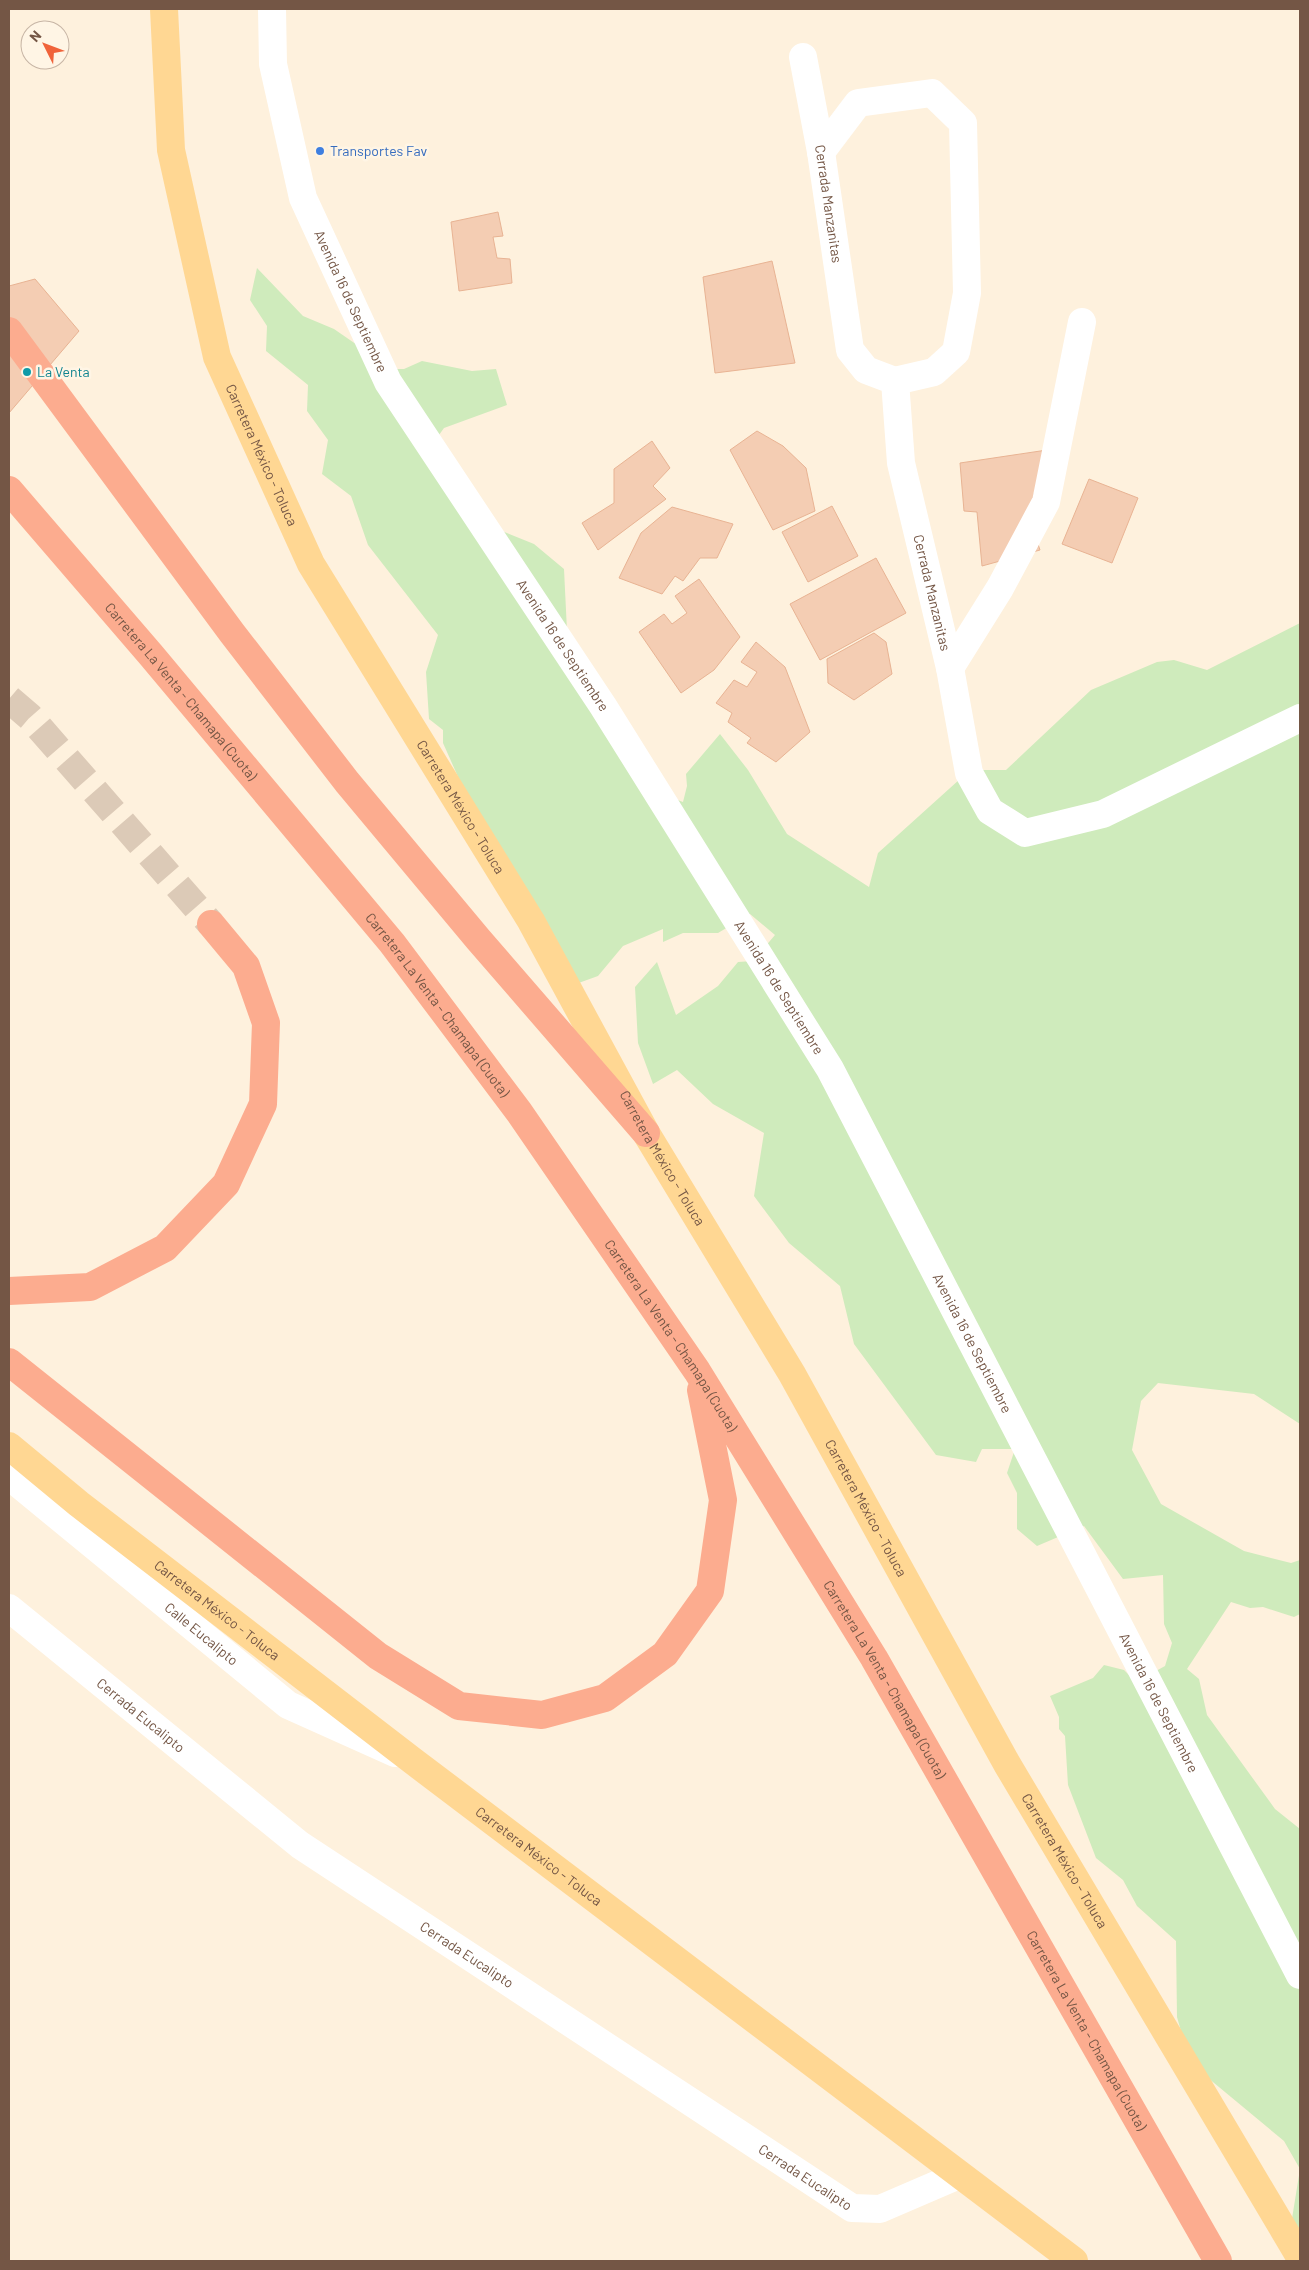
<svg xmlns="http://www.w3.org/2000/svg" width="1309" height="2270" font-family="Barlow,sans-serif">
<rect width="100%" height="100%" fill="#fef1dd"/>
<!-- green -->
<path fill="#cfebbc" d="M257 268 303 316 334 329 392 369H404L422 361 472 371 496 369 507 405 444 428 439 435 482 523 534 544 564 569 567 631 651 790 683 802 687 786 686 774 720 734 748 770 787 834 869 887 878 853 970 770H1006L1091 690 1157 662 1174 660 1207 670 1300 623V1424L1254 1394 1158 1383 1141 1401 1132 1450 1161 1504 1244 1551 1291 1563 1300 1560V1614L1294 1617 1263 1607 1250 1608 1231 1602 1187 1669 1199 1679 1207 1715 1275 1809 1300 1829V2256L1290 2231 1300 2169 1284 2141 1190 2063 1177 2017 1176 1941 1137 1906 1123 1880 1096 1858 1068 1785 1065 1736 1059 1729V1717L1050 1696 1093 1678 1104 1665 1124 1670 1136 1682 1165 1666 1172 1643 1164 1624 1163 1575 1123 1579 1084 1526 1037 1546 1017 1529V1493L1007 1473 1015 1449H982L976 1462 936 1455 854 1344 840 1286 789 1243 754 1196 764 1133 713 1104 677 1070 653 1084 638 1043 635 987 657 962 676 1015 718 986 738 962 753 961 775 935 750 914 718 933H683L663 942V929L623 946 598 976 573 985 467 797 443 743V730L429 719 426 672 438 635 368 545 351 496 322 474 328 440 307 411 308 385 266 351 267 326 250 300Z"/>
<!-- building -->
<g fill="#f4cdb3" stroke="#e8b393">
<path d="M498 212 503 236 493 237 497 258 510 259 512 283 459 291 451 222Z"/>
<path d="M772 261 795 363 715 373 703 277Z"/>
<path d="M35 279 79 331 9 413V286Z"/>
<path d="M757 431 783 446 806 468 815 511 773 530 730 450Z"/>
<path d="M652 441 670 468 653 486 666 499 598 550 582 523 614 503V469Z"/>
<path d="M1047 450 1028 515 1040 550 982 566 977 512 964 511 960 463Z"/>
<path d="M1089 479 1138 498 1112 563 1062 544Z"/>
<path d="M832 506 858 556 808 582 782 532Z"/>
<path d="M672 507 733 524 717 558H700L683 581 675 576 662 594 619 578 641 533Z"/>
<path d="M876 558 906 613 820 660 790 604Z"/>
<path d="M699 579 740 637 714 670 681 693 639 632 664 614 672 624 687 613 675 596Z"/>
<path d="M874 633 886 642 892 674 854 700 828 683 827 659Z"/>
<path d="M756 642 785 667 810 732 776 762 747 743 751 738 728 722 732 713 716 703 734 680 747 687 757 672 741 662Z"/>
</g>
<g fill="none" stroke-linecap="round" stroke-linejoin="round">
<!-- highway-tunnel -->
<path stroke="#dccab7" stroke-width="28" stroke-dasharray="28 14" stroke-linecap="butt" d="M9 699 30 717 211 924"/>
<!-- minor -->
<g stroke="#fff" stroke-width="28">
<path id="s1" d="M272 9 273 64 303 198 388 382 603 706 830 1069 1300 1975"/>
<path id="s2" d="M803 57 821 152 850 350 866 370 895 381 901 463 950 668 969 773 990 811 1025 833 1103 814 1300 718"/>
<path d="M821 152 858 103 932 93 963 123 967 293 956 352 934 372 895 381"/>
<path d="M950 668 1000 588 1046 502 1082 322"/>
<path id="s3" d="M9 1476 288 1705 395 1753"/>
<path id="s4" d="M9 1608 300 1845 852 2208 880 2209 959 2175"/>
</g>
<!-- major -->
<g stroke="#ffd793" stroke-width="28">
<path id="s5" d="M164 9 171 150 217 357 311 564 531 921 646 1133 792 1374 1007 1764 1300 2257"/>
<path id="s6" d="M9 1446 79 1504 413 1761 1074 2261"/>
</g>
<!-- highway -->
<g stroke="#fcac8f" stroke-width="28">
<path d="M9 331 232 633 347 782 478 939 646 1133"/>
<path id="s7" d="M9 490 151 655 392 943 519 1112 697 1371 874 1658 1218 2261"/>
<path d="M9 1291 90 1287 165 1248 226 1184 263 1104 266 1023 246 966 211 924"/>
<path d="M9 1362 378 1656 459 1706 542 1715 605 1698 665 1654 710 1591 723 1500 701 1390"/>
</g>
</g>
<!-- markers -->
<circle fill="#3f7fe0" stroke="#fff5e5" stroke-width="2" cx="320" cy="151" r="5"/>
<circle fill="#0f9aa8" stroke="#fff5e5" stroke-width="2" cx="27" cy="372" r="5"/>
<g text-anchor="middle" stroke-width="5" stroke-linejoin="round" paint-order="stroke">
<!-- shop labels -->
<g font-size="14" fill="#366cbe" stroke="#fff5e5" text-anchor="start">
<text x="330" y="156">Transportes Fav</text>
</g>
<!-- street labels -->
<g font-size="14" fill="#745645" stroke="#fff5e5">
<text dy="5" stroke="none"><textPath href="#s2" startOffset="149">Cerrada Manzanitas</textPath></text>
<text dy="5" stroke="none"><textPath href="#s1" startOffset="306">Avenida 16 de Septiembre</textPath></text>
<text dy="5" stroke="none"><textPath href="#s5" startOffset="461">Carretera México - Toluca</textPath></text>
<text dy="5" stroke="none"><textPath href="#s2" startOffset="569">Cerrada Manzanitas</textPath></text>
<text dy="5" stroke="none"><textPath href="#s1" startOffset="711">Avenida 16 de Septiembre</textPath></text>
<text dy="5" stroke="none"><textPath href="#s7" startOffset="265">Carretera La Venta - Chamapa (Cuota)</textPath></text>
<text dy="5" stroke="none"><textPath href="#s5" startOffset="866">Carretera México - Toluca</textPath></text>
<text dy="5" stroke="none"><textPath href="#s1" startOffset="1116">Avenida 16 de Septiembre</textPath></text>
<text dy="5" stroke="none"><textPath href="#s7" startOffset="670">Carretera La Venta - Chamapa (Cuota)</textPath></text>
<text dy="5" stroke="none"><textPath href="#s5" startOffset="1271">Carretera México - Toluca</textPath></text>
<text dy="5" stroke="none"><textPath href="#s7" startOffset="1075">Carretera La Venta - Chamapa (Cuota)</textPath></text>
<text dy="5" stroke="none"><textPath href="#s1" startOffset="1521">Avenida 16 de Septiembre</textPath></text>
<text dy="5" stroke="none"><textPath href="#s5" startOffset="1676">Carretera México - Toluca</textPath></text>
<text dy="5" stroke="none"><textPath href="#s6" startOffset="265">Carretera México - Toluca</textPath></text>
<text dy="5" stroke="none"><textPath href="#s3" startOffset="249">Calle Eucalipto</textPath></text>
<text dy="5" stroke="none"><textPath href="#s7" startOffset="1480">Carretera La Venta - Chamapa (Cuota)</textPath></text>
<text dy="5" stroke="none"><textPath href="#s1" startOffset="1926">Avenida 16 de Septiembre</textPath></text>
<text dy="5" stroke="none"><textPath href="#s4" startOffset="170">Cerrada Eucalipto</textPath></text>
<text dy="5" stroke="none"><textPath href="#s6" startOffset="670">Carretera México - Toluca</textPath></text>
<text dy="5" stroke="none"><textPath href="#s5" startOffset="2081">Carretera México - Toluca</textPath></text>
<text dy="5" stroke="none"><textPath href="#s4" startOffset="575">Cerrada Eucalipto</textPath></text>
<text dy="5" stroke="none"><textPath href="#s7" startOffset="1885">Carretera La Venta - Chamapa (Cuota)</textPath></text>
<text dy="5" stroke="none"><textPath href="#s4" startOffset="980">Cerrada Eucalipto</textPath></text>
</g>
<!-- culture labels -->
<g font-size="14" fill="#0d838f" stroke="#fff5e5" text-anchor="start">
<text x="37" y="377">La Venta</text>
</g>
</g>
<!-- border -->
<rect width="1309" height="2270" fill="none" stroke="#745645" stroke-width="20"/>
<!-- north arrow -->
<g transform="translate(45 45) rotate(312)"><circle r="24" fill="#fff5e5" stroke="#c7b5a5"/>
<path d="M0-4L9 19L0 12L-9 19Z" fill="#f0633a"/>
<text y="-8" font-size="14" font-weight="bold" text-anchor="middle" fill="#745645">N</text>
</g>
</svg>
